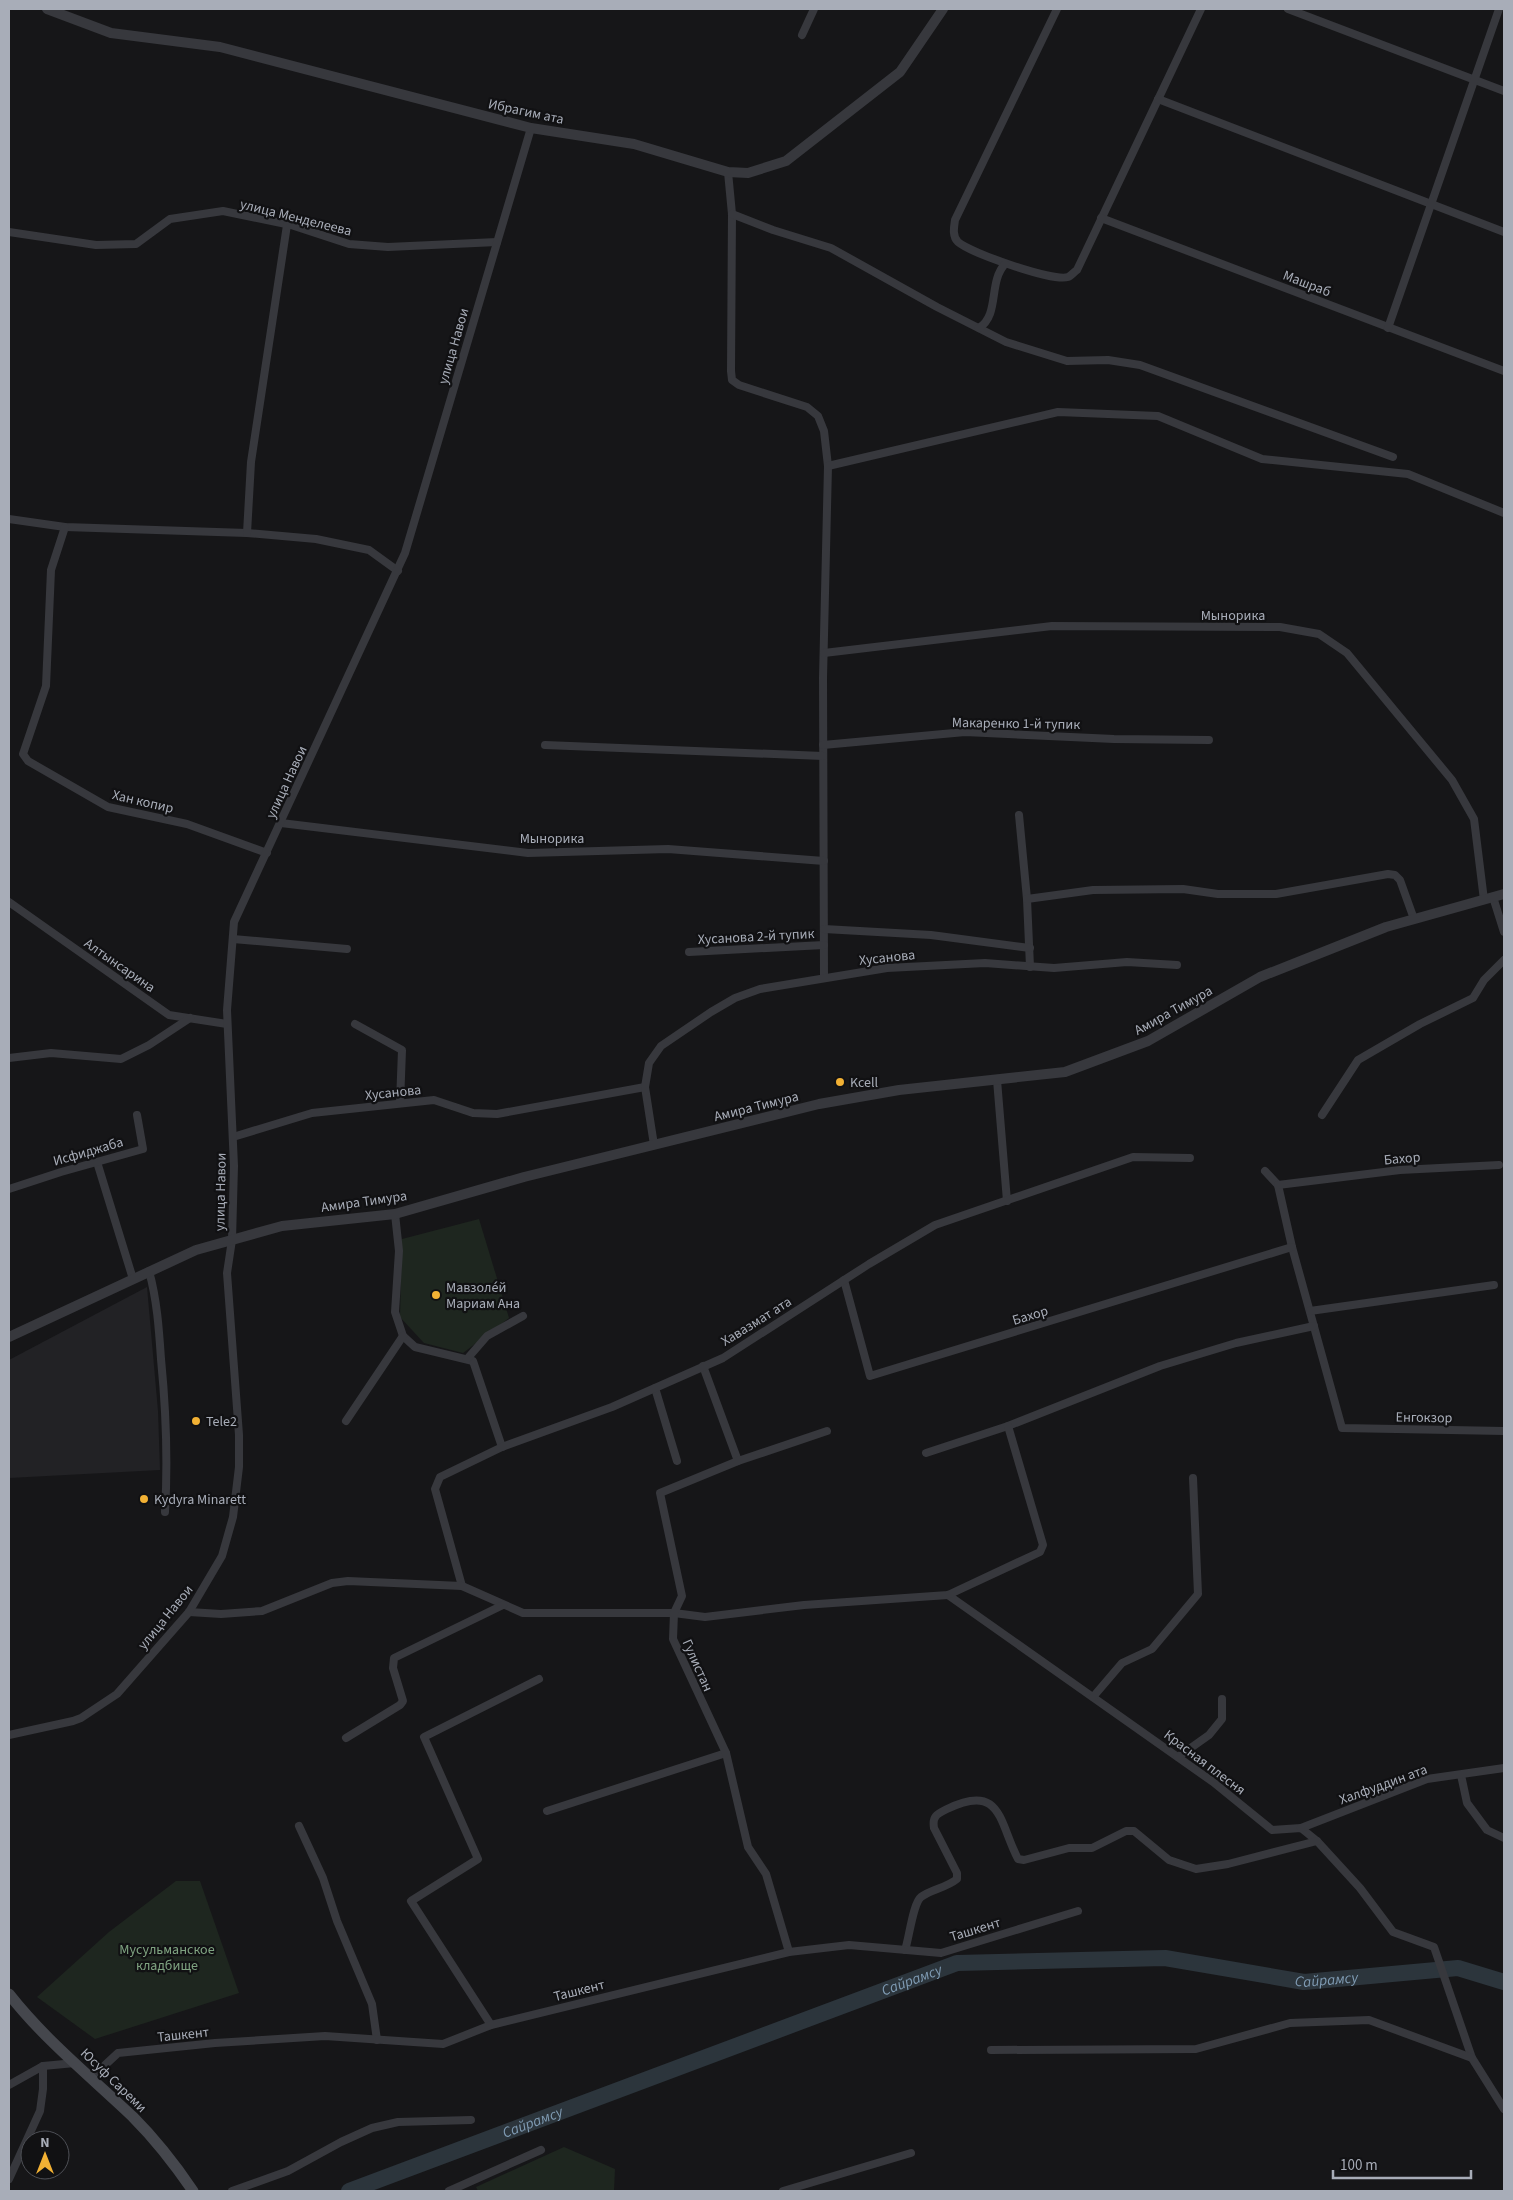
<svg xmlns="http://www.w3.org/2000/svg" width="1513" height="2200" font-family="'Source Sans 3',sans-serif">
<rect width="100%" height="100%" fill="#161618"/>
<!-- built -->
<path fill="#222225" d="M147 1287 158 1411 160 1470 9 1478V1360Z"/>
<!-- green -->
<g fill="#1e261f">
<path d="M479 1219 509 1318 463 1353 424 1343 400 1317 402 1239Z"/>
<path d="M176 1881H200L239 1993 95 2039 37 1997 109 1932Z"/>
<path d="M564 2147 615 2169 614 2191H478L476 2187Z"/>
</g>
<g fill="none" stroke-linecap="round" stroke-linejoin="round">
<!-- river -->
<path stroke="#2c353c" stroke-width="16" id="s1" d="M349 2191 957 1963 1165 1958 1304 1982 1458 1968 1504 1982"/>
<!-- minor -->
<g stroke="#37383d" stroke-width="8">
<path d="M1057 9 955 220C954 227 952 236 958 242 971 253 1053 282 1068 277 1071 276 1074 272 1077 270L1201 9"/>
<path d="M1288 9 1504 91"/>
<path d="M802 35 814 9"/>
<path d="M1158 99 1504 232"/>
<path d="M728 172 732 214 731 371 732 380 739 385 807 407 818 416 824 431 828 466 823 678 824 977"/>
<path d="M732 214 773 230 831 248 937 307 1006 342 1067 361 1108 360 1140 365 1393 457"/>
<path d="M1101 218 1504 371"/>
<path d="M9 232 96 245 136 244 170 219 223 211 291 225 349 244 388 247 497 242"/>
<path d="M979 328C1000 315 988 282 1005 264"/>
<path d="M1388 328 1499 9"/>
<path d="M828 466 1058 412 1158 416 1262 459 1408 474 1504 513"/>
<path d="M9 519 65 527 247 533 316 539 369 550 398 571"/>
<path d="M65 527 51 570 46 686 23 754 28 761 108 807 187 824 267 853"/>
<path d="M247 533 251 462 287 225"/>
<path d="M824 653 1052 626 1280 627 1319 634 1347 653 1452 780 1474 819 1484 900"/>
<path d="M545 745 823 756"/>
<path d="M823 745 965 732 1114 739 1209 740"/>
<path d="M1019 815 1027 899 1030 967"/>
<path d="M281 823 528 853 668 849 824 861"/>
<path d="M1493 897 1504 932"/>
<path d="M1027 899 1093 890 1183 889 1218 894H1276L1388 874 1395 875 1400 880 1414 919"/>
<path d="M9 902 169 1015 227 1024"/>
<path d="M824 929 931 935 1030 948"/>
<path d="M233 939 347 949"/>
<path d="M689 952 824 945"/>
<path d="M355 1024 402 1050 400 1103"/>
<path d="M9 1058 51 1053 121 1059 149 1045 190 1018"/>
<path d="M997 1080 1007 1201"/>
<path d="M1322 1115 1358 1060 1420 1024 1473 998 1484 980 1504 960"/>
<path d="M233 1137 312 1113 434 1100 473 1113 497 1114 645 1087"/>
<path d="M654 1145 645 1087 649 1063 661 1046 711 1012 735 998 760 989 887 968 985 963 1054 968 1127 962 1177 965"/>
<path d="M97 1162 133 1279"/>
<path d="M1265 1171 1278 1185 1292 1247 1342 1428 1504 1431"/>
<path d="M1278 1185 1400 1170 1499 1165"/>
<path d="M9 1189 61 1172 143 1149 137 1115"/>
<path d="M395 1214 399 1251 395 1312 403 1336 415 1347 473 1361 502 1447"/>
<path d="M149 1271C157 1300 159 1329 161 1359 166 1410 168 1461 165 1512"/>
<path d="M844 1280 870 1376 1292 1247"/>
<path d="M1310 1311 1494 1285"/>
<path d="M467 1359 487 1336 523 1316"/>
<path d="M703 1366 738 1461"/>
<path d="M655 1388 677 1461"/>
<path d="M346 1421 403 1336"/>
<path d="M926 1453 1008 1426 1160 1366 1236 1343 1314 1326"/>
<path d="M462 1586 435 1489 440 1477 502 1447 612 1407 723 1358 869 1264 935 1225 1133 1157 1190 1158"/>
<path d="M948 1595 1213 1782 1272 1830 1301 1828 1317 1841 1360 1888 1393 1932 1434 1947 1472 2058"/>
<path d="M189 1612 221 1614 262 1611 332 1583 348 1581 462 1586 523 1613H674L705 1617 804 1605 948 1595 1040 1552 1043 1545 1008 1426"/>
<path d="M1093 1697 1122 1663 1152 1649 1198 1594 1193 1478"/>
<path d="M9 1735 73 1721 81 1718 117 1694 189 1612 222 1556 233 1517 239 1467V1435L227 1273 232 1240 234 1166 227 1010 234 922 405 553 531 128"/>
<path d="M346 1738 400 1705 403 1701 393 1668 394 1658 503 1605"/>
<path d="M1178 1757 1209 1735 1222 1719V1699"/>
<path d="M1461 1775 1467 1803 1487 1830 1504 1838"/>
<path d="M547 1811 726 1753"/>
<path d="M299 1826 323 1878 337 1921 372 2004 377 2040"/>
<path d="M1301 1828 1427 1779 1504 1768"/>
<path d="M905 1950C909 1939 913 1903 921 1897 932 1889 946 1888 957 1879V1873L934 1828C932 1816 937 1814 947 1809 1002 1782 999 1823 1018 1859L1024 1860 1069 1848H1092L1126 1831H1134L1169 1860 1196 1869 1228 1864 1317 1841"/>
<path d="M789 1952 766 1874 748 1847 726 1753 673 1639 674 1613 682 1596 660 1493 738 1461 827 1431"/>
<path d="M491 2025 411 1901 478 1859 424 1737 539 1679"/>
<path d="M991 2050 1196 2049 1290 2023 1369 2020 1472 2058 1504 2109"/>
<path d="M91 2078 118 2053 215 2043 325 2036 443 2044 491 2025 789 1952 849 1945 941 1953 1078 1911"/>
<path d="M9 2085 43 2066 75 2063"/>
<path d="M9 2179 40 2111 43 2089V2066"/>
<path d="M232 2191 288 2171 341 2142 372 2128 398 2122 471 2120"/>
<path d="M449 2191 541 2150"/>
<path d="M783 2191 911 2153"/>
</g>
<!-- tertiary -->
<g stroke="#37383d" stroke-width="10">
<path d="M47 9 111 33 220 47 531 128 634 144 728 172 748 173 786 161 900 72 943 9"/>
<path d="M9 1337 196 1250 282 1226 395 1214 524 1177 819 1104 899 1090 1065 1072 1148 1041 1260 977 1386 927 1504 894"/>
</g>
<!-- secondary -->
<path stroke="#45474d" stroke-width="11" d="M9 1994C45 2040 91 2077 133 2117 155 2139 176 2166 193 2191"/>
</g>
<!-- markers -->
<g fill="#f2b134" stroke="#111113" stroke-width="2">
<circle cx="840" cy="1082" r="5"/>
<circle cx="436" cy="1295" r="5"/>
<circle cx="196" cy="1421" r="5"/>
<circle cx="144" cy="1499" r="5"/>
</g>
<g text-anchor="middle" stroke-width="4.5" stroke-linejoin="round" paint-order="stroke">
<!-- street labels -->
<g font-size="14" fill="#a8adb8" stroke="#111113">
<text transform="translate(526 111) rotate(12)" y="5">Ибрагим ата</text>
<text transform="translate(296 217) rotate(14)" y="5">улица Менделеева</text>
<text transform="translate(1307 283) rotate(21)" y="5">Машраб</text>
<text transform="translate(453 346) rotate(-74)" y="5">улица Навои</text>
<text x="1233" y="620">Мынорика</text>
<text transform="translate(1016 723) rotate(1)" y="5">Макаренко 1-й тупик</text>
<text transform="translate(286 782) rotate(-65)" y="5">улица Навои</text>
<text transform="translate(143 801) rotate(13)" y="5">Хан копир</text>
<text x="552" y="843">Мынорика</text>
<text transform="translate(756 936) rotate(-3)" y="5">Хусанова 2-й тупик</text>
<text transform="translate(887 957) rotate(-6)" y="5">Хусанова</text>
<text transform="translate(120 965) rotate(35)" y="5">Алтынсарина</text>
<text transform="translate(1173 1010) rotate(-29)" y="5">Амира Тимура</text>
<text transform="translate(393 1092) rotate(-6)" y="5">Хусанова</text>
<text transform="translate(756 1106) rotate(-14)" y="5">Амира Тимура</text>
<text transform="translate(88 1151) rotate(-16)" y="5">Исфиджаба</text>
<text transform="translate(1402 1158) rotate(-5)" y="5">Бахор</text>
<text transform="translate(220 1192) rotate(-89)" y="5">улица Навои</text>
<text transform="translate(364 1201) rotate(-8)" y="5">Амира Тимура</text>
<text transform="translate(1030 1315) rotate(-17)" y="5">Бахор</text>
<text transform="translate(756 1321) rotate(-32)" y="5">Хавазмат ата</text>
<text transform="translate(1424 1417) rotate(1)" y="5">Енгокзор</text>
<text transform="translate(165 1617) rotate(-51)" y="5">улица Навои</text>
<text transform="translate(698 1665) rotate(66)" y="5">Гулистан</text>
<text transform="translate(1205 1762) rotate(37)" y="5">Красная плесня</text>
<text transform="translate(1383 1784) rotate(-20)" y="5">Халфуддин ата</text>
<text transform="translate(975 1929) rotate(-17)" y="5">Ташкент</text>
<text transform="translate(579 1990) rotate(-14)" y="5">Ташкент</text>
<text transform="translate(183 2034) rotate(-6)" y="5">Ташкент</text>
<text transform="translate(114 2080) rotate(44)" y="5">Юсуф Сареми</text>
</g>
<!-- poi labels -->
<g font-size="14" fill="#a8adb8" stroke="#111113" text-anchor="start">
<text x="850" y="1087">Kcell</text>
<text x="446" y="1292">Мавзоле́й<tspan x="446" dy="16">Мариам Ана</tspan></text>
<text x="206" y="1426">Tele2</text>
<text x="154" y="1504">Kydyra Minarett</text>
</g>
<!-- park labels -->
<g font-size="14" fill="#7fa381" stroke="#111113">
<text x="167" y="1954">Мусульманское<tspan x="167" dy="16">кладбище</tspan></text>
</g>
<!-- water labels -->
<g font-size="15" font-style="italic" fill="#7f9bb3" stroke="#111113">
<text dy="5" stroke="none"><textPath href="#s1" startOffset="1021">Сайрамсу</textPath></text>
<text dy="5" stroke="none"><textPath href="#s1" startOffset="601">Сайрамсу</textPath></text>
<text dy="5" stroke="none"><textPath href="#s1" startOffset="196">Сайрамсу</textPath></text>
</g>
</g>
<!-- border -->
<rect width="1513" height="2200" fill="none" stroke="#a8adb8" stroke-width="20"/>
<!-- north arrow -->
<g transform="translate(45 2155)"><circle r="24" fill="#111113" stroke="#4d4f55"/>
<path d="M0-4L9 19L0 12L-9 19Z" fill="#f2b134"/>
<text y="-8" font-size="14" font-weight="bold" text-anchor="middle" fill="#a8adb8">N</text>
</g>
<!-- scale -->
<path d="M1333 2170v8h138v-8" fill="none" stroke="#a8adb8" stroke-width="2.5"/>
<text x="1340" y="2170" font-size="15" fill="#a8adb8" stroke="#111113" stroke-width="4" paint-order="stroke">100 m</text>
</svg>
